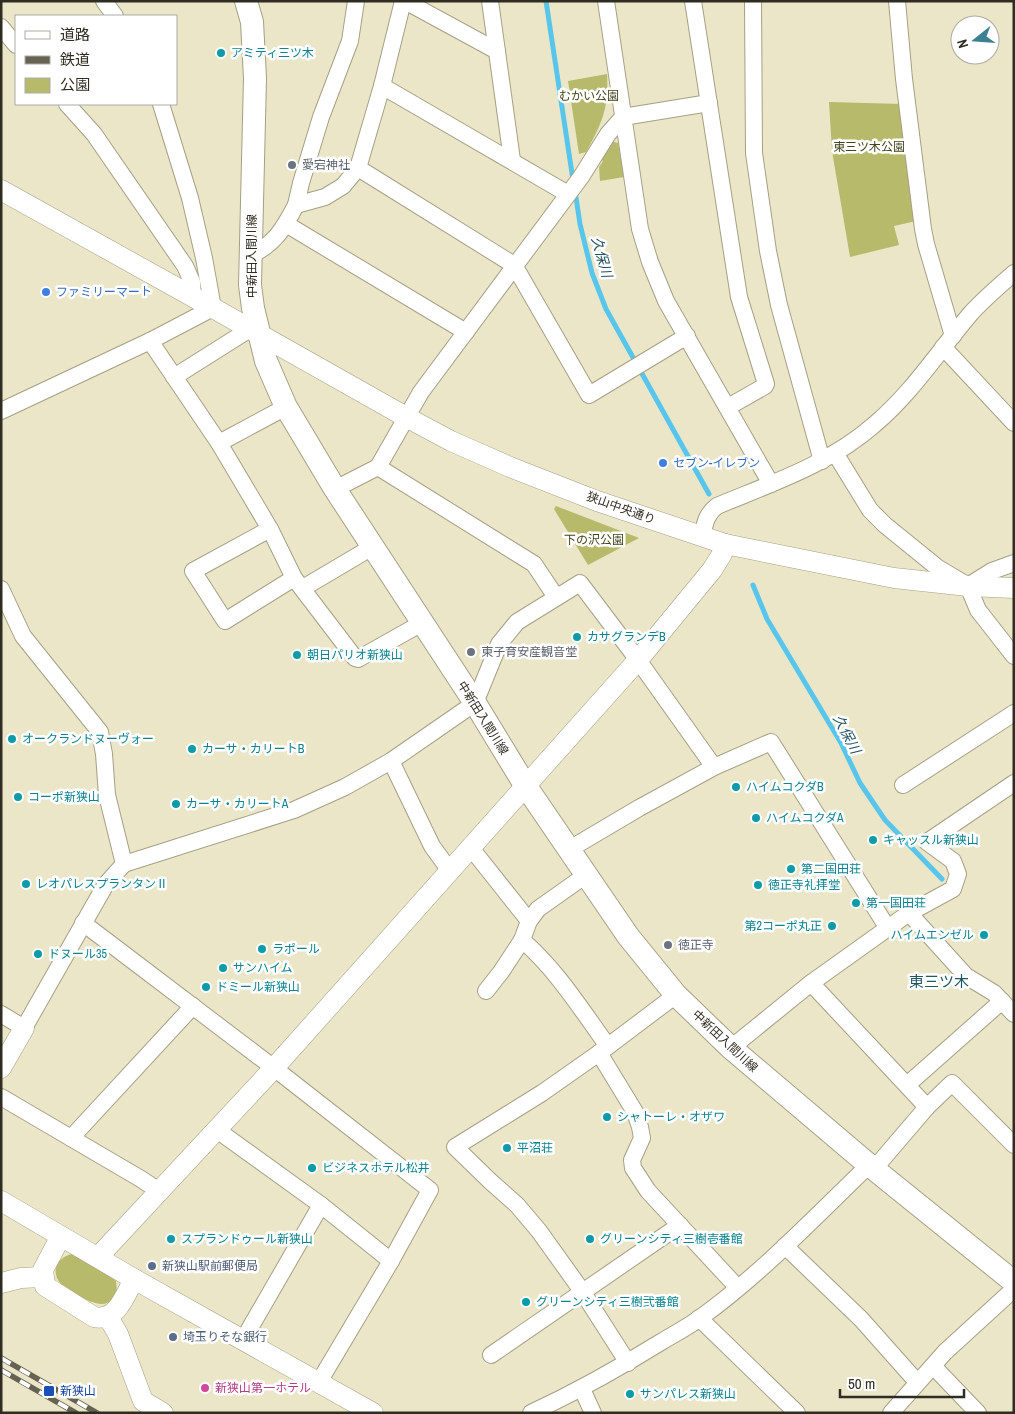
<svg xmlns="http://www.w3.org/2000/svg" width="1015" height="1414" font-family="'Archivo Narrow','Noto Sans JP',sans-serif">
<rect width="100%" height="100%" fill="#ebe6c8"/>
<!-- green -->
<g fill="#b7ba6b">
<path d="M607 74C609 108 602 123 586 152L579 154 568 81Z"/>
<path d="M829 102 902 104 916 221 894 226 899 245 850 257 832 151Z"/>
<path d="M611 141 618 143 624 177 600 181 599 167 603 161 600 159Z"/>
<path d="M556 506 639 538 588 565 554 509Z"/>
<path d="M72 1254 113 1276 116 1281 117 1293C114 1296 112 1300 109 1302 97 1310 71 1291 61 1284 50 1272 57 1257 72 1254Z"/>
</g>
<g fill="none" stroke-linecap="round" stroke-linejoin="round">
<!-- stream -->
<g stroke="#58c5ec" stroke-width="5">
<path d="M546 1 573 180"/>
<path d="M575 191 580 224 592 273 606 309 709 494"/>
<path d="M753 585 767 619 841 743 860 783 885 820 942 879"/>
</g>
<defs>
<g id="minor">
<path d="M104 1 115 16"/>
<path d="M405 1 497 51"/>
<path d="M490 1 512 160"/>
<path d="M606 1 640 229 650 262 666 301 771 484"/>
<path d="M693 1 739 297 766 384 765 386 728 407"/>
<path d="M753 1 754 153 768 251 779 305 822 461"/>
<path d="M897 1 904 79 923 229 926 244 953 336"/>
<path d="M1 27 16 45"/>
<path d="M382 86 568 194"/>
<path d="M67 104 94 134 185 266 192 282 193 298"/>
<path d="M358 168 514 265 589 395 687 336"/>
<path d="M296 205 301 183 321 117 350 41 356 1"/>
<path d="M286 224 466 332"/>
<path d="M251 255C275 244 284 228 296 205L325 197 343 186 358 168 382 86 403 1"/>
<path d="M150 341 219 443 270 529 294 578 355 658 358 659 422 623"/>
<path d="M943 347 1014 423"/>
<path d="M174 377 250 329"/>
<path d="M1 411 150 341 213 308 204 258 190 198 161 104"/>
<path d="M219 443 286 407"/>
<path d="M835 453 870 510 885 525 938 568 965 584"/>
<path d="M378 467 421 392 581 177 608 134 623 117 709 103"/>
<path d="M335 489 378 467 534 564 556 597"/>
<path d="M270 529 193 571 225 621 294 578"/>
<path d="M702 536C705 524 706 514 717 506 772 483 830 464 875 424 913 392 940 349 972 312 985 298 1000 285 1014 273"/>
<path d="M1014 563 992 571 968 586 978 610 1014 656"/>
<path d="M303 588 374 546"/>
<path d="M1 589 23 636 100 732 104 754 107 795 124 864"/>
<path d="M391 761 432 846 450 871"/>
<path d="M903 785 1014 713"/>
<path d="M471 848 529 921"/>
<path d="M568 850 639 808 714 767 771 742 887 927"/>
<path d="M909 913 953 889 958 874 953 861 927 842 1014 783"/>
<path d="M83 923 274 1068 430 1190 391 1261 319 1382"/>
<path d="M522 940C556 969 581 1009 607 1045"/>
<path d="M811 983 927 1107"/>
<path d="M486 991 501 972 522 940 529 921 538 909 586 875"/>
<path d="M1 1014 24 1028 106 884 124 864 294 810 345 787 391 761 475 703 499 644 517 622 580 583 638 660 714 767"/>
<path d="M731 1048 811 983 909 913 966 976 994 993 1014 1014"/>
<path d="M599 1053 635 1112 640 1127 642 1138 632 1160 633 1168 648 1191 738 1288"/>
<path d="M907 1085 1002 1001"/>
<path d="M1 1097 141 1179 159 1191"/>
<path d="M217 1130 321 1205 391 1261"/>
<path d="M71 1138 193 1006"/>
<path d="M874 1169 927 1107 952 1083 1014 1145"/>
<path d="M785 1246 861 1319 917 1382"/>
<path d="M699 1318 797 1413"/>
<path d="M243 1340 321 1205"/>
<path d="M491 1355 680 1225"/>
<path d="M628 1363 582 1291 539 1231 517 1205 490 1181 455 1147 542 1093 599 1053 676 995"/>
<path d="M933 1366 978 1413"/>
<path d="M582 1389 593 1413"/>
<path d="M531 1413C576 1392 619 1368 661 1342 674 1334 688 1327 700 1318 761 1274 814 1218 869 1165"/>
<path d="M891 1413 945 1352 1014 1289"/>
</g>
<g id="tertiary">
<path d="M1 190 213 308 406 417 451 441 510 467 597 501 725 544 894 578 968 586 1014 588"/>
<path d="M1 1068 24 1028"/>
<path d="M1 1201 134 1279 373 1413"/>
<path d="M61 1236 43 1270 45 1286 94 1317C117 1322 125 1295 134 1279"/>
<path d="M98 1257 274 1068 638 660 712 570 722 554 725 544"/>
<path d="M1 1283 21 1278 43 1277"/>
<path d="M108 1317 118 1334 143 1401 163 1413"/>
</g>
<path id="secondary" d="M246 1 252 22 255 78 250 285 253 308 266 361 286 407 335 489 475 703 525 785 628 936 676 995 731 1048 869 1165 1014 1282"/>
</defs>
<!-- minor casing -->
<use href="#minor" stroke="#a5a084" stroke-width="18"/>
<!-- tertiary casing -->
<use href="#tertiary" stroke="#a5a084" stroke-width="21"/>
<!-- secondary casing -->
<use href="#secondary" stroke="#a5a084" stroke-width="24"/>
<!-- minor -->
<use href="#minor" stroke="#fff" stroke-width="16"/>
<!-- tertiary -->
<use href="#tertiary" stroke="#fff" stroke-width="20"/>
<!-- secondary -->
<use href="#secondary" stroke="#fff" stroke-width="22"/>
<defs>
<g id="rail">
<path d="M1 1358 97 1413"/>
<path d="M1 1370 76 1413"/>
</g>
</defs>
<!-- rail casing -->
<use href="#rail" stroke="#676353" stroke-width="5.5"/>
<!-- rail -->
<use href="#rail" stroke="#fff" stroke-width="4" stroke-dasharray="11" stroke-linecap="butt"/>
</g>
<!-- markers -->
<g fill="#0f9aa8" stroke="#fff" stroke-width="2">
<circle cx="221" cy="53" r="5"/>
<circle cx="577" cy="637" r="5"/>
<circle cx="297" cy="655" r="5"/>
<circle cx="12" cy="739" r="5"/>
<circle cx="192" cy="749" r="5"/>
<circle cx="736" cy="787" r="5"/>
<circle cx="18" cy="797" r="5"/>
<circle cx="176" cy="804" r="5"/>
<circle cx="756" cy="818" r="5"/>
<circle cx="873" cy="840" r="5"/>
<circle cx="791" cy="869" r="5"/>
<circle cx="26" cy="884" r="5"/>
<circle cx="758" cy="885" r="5"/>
<circle cx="856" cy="903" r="5"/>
<circle cx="832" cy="926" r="5"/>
<circle cx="984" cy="935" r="5"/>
<circle cx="262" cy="949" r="5"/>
<circle cx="38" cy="954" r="5"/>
<circle cx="223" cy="968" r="5"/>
<circle cx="206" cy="987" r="5"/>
<circle cx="607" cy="1117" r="5"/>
<circle cx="507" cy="1148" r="5"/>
<circle cx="312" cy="1168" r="5"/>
<circle cx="171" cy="1239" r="5"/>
<circle cx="590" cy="1239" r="5"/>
<circle cx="526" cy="1302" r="5"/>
<circle cx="630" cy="1394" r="5"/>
</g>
<g fill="#6b7280" stroke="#fff" stroke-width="2">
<circle cx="292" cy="165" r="5"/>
<circle cx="471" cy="652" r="5"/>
<circle cx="668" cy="945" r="5"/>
</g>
<g fill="#3f7fe0" stroke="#fff" stroke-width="2">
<circle cx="46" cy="292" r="5"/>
<circle cx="663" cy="463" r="5"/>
</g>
<g fill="#5c6f8a" stroke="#fff" stroke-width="2">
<circle cx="152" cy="1266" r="5"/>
<circle cx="173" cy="1337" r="5"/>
</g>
<circle fill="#d1479c" stroke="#fff" stroke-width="2" cx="205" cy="1388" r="5"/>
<rect fill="#1a4fb4" stroke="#fff" stroke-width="2" x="43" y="1385" width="12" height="12" rx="2.5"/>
<g text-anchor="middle" stroke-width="5" stroke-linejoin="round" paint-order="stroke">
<!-- culture labels -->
<g font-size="12" fill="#0d838f" stroke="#fff" text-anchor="start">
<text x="231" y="57">アミティ三ツ木</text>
<text x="587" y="641">カサグランデB</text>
<text x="307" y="659">朝日パリオ新狭山</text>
<text x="22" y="743">オークランドヌーヴォー</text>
<text x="202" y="753">カーサ・カリートB</text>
<text x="746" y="791">ハイムコクダB</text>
<text x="28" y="801">コーポ新狭山</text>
<text x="186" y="808">カーサ・カリートA</text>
<text x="766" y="822">ハイムコクダA</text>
<text x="883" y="844">キャッスル新狭山</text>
<text x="801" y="873">第二国田荘</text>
<text x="36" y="888">レオパレスプランタンⅡ</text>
<text x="768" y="889">徳正寺礼拝堂</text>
<text x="866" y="907">第一国田荘</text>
<text x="822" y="930" text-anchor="end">第2コーポ丸正</text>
<text x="974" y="939" text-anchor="end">ハイムエンゼル</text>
<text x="272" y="953">ラポール</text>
<text x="48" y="958">ドヌール35</text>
<text x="233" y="972">サンハイム</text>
<text x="216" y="991">ドミール新狭山</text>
<text x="617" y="1121">シャトーレ・オザワ</text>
<text x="517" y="1152">平沼荘</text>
<text x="322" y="1172">ビジネスホテル松井</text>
<text x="181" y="1243">スプランドゥール新狭山</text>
<text x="600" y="1243">グリーンシティ三樹壱番館</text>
<text x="536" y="1306">グリーンシティ三樹弐番館</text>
<text x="640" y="1398">サンパレス新狭山</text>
</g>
<!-- park labels -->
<g font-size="12" fill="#43441d" stroke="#fff">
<text x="589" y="100">むかい公園</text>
<text x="869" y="151">東三ツ木公園</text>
<text x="594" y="544">下の沢公園</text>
</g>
<!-- worship labels -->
<g font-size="12" fill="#5b616d" stroke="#fff" text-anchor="start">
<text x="302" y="169">愛宕神社</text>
<text x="481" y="656">東子育安産観音堂</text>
<text x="678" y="949">徳正寺</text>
</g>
<!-- street labels -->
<g font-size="12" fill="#2f2c21" stroke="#fff">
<text transform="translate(252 256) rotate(-90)" y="4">中新田入間川線</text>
<text transform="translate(621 508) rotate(20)" y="4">狭山中央通り</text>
<text transform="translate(483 718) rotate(58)" y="4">中新田入間川線</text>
<text transform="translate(725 1041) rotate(43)" y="4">中新田入間川線</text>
</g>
<!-- shop labels -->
<g font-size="12" fill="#366cbe" stroke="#fff" text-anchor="start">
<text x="56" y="296">ファミリーマート</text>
<text x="673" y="467">セブン-イレブン</text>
</g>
<!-- service labels -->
<g font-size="12" fill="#4e5e75" stroke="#fff" text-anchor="start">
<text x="162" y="1270">新狭山駅前郵便局</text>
<text x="183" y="1341">埼玉りそな銀行</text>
</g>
<!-- hotel labels -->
<g font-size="12" fill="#b23c85" stroke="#fff" text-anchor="start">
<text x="215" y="1392">新狭山第一ホテル</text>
</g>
<!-- transit labels -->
<g font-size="12" fill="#164399" stroke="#fff" text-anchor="start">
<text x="60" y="1395">新狭山</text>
</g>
<!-- water labels -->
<g font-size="14" font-style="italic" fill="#265465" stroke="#fff">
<text transform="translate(602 257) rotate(74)" y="5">久保川</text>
<text transform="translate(847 734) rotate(62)" y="5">久保川</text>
</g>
<!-- quarter labels -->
<g font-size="15" fill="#205764" stroke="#fff">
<text x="939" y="987">東三ツ木</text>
</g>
</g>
<!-- border -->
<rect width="1015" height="1414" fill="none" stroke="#2f2c21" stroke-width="5"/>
<!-- legend -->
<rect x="15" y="15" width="162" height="90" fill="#ffffff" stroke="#acaba6"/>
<rect x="25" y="31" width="25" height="8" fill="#ffffff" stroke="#acaba6"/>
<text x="60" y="40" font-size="15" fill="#2f2c21">道路</text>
<rect x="25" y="56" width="25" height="8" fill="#676353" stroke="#acaba6"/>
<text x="60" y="65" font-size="15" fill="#2f2c21">鉄道</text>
<rect x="25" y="78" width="25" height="15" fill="#b7ba6b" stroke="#acaba6"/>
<text x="60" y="90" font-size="15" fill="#2f2c21">公園</text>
<!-- north arrow -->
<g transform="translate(975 40) rotate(253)"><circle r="24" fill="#ffffff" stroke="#acaba6"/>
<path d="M0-4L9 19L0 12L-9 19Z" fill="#3d8091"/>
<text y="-8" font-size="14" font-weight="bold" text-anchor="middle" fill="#2f2c21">N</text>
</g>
<!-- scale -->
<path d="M840 1389v8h124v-8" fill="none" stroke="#2f2c21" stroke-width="2.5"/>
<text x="848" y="1389" font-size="15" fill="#2f2c21" stroke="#ffffff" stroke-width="4" paint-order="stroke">50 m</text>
</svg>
